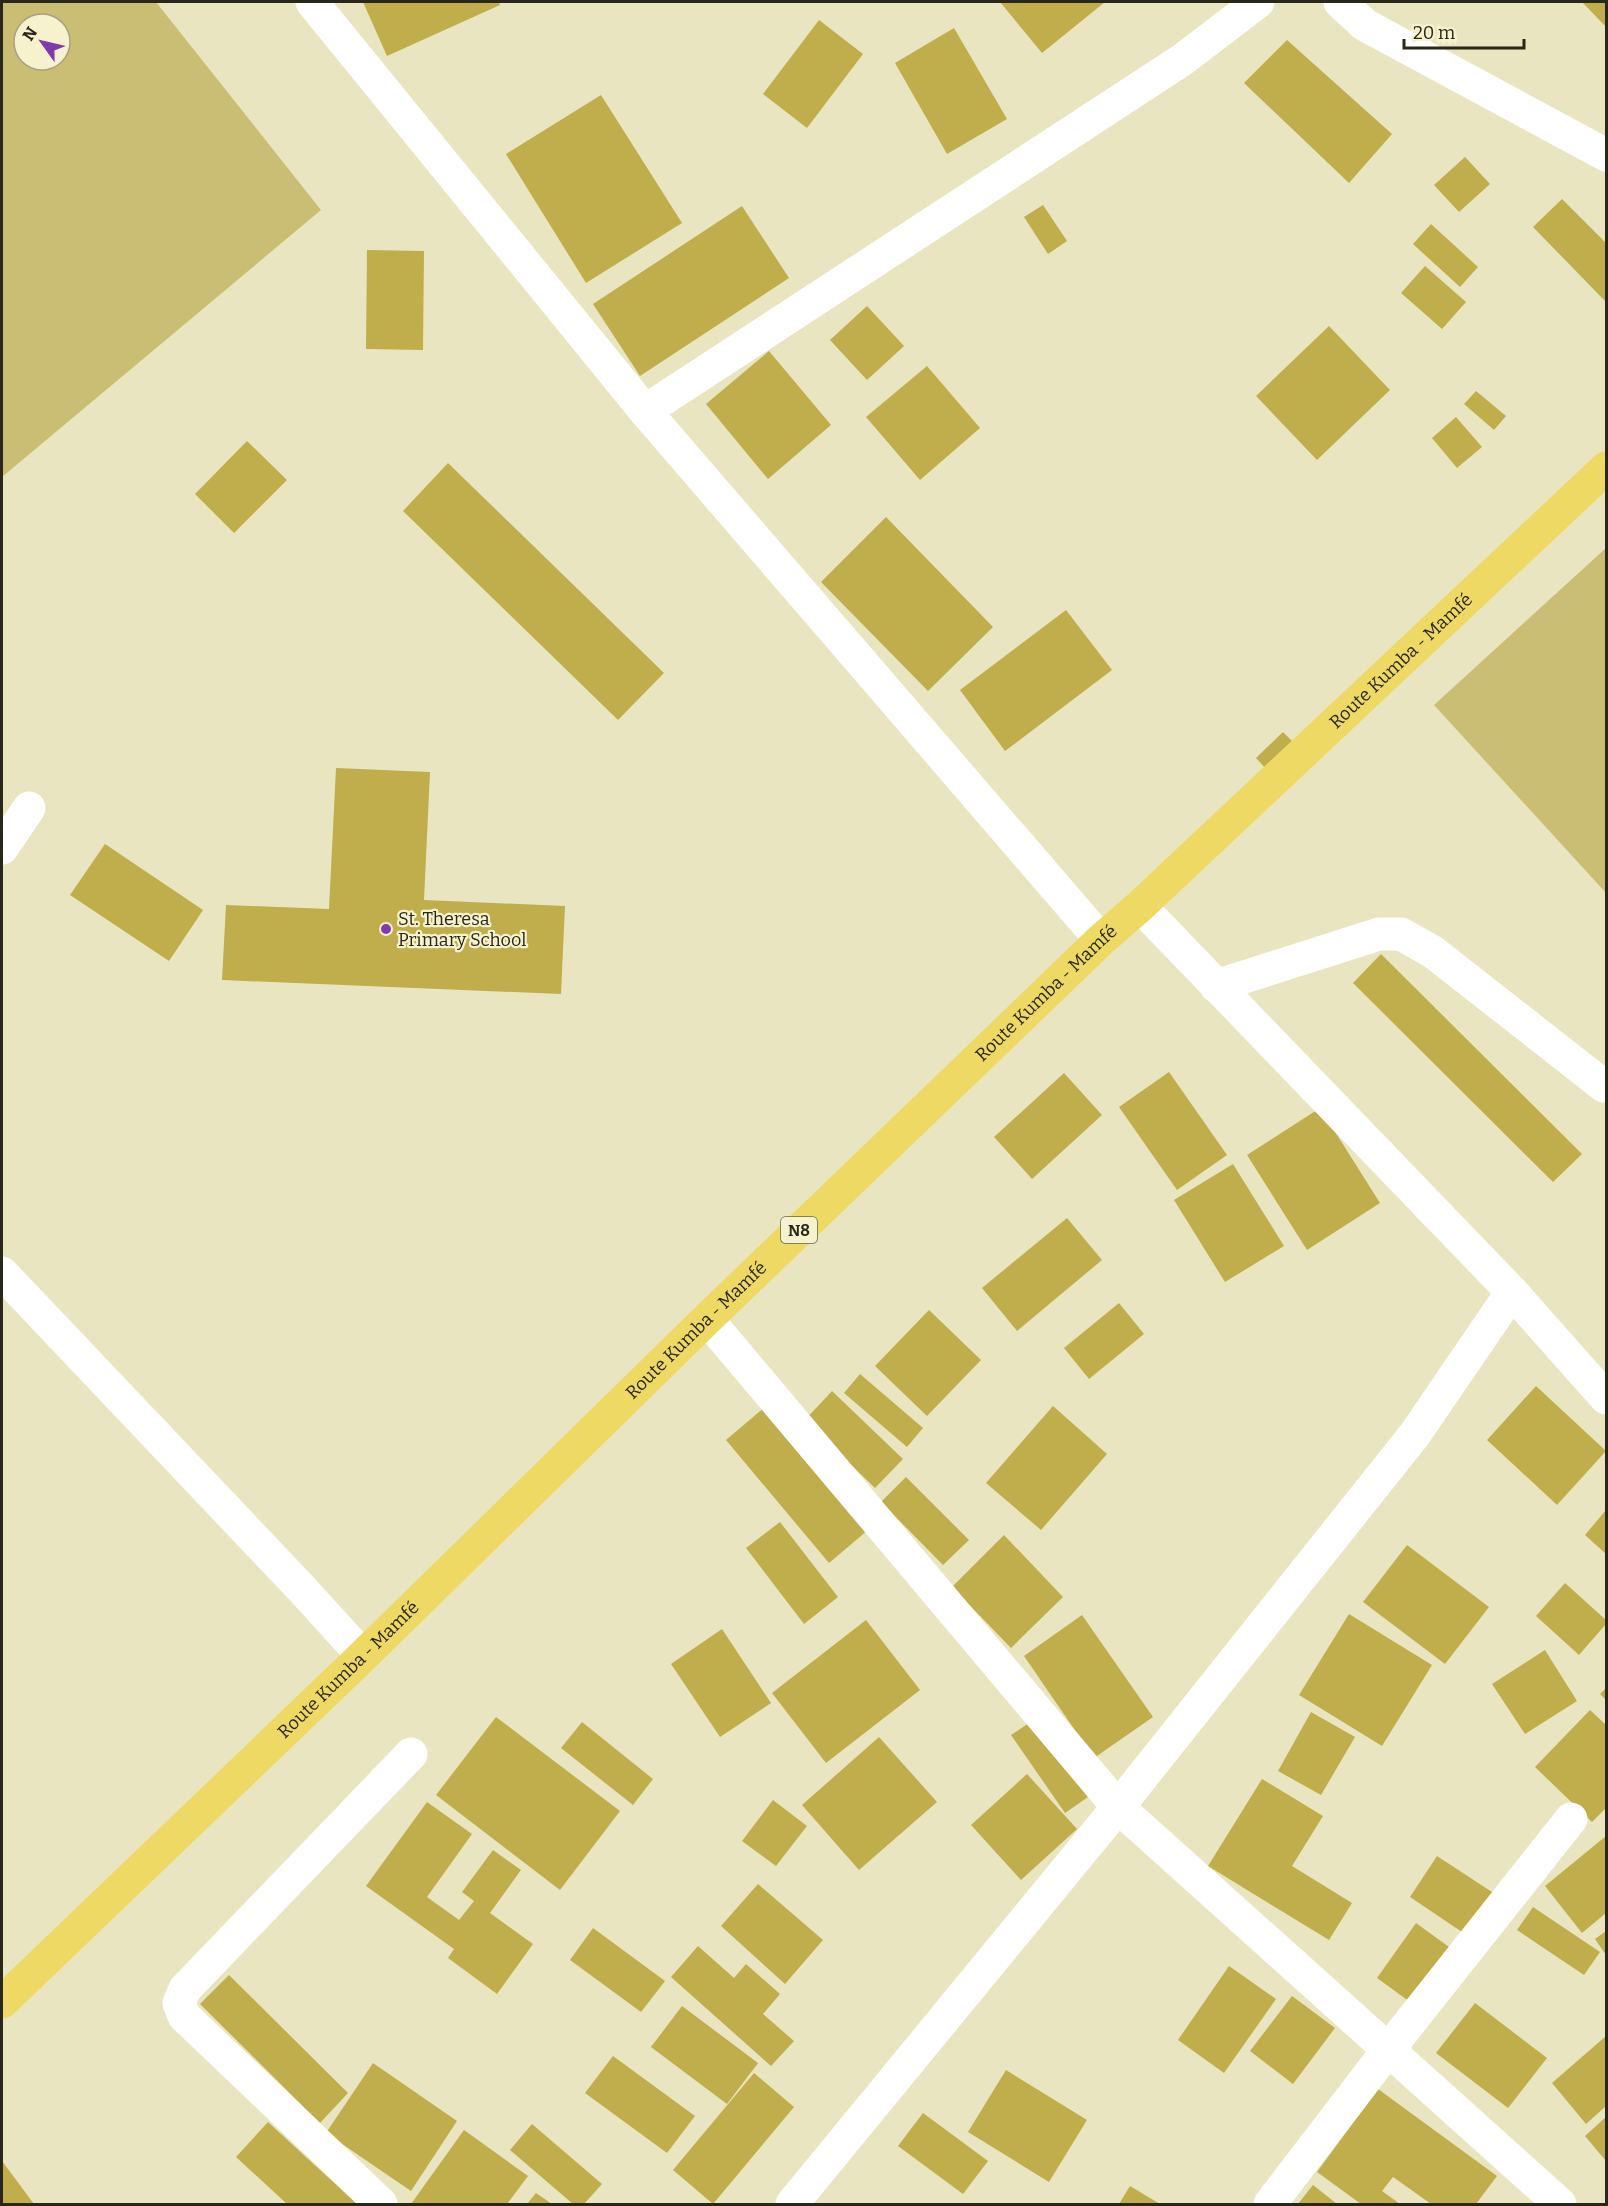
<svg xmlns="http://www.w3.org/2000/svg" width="1608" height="2206" font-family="Bitter,serif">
<rect width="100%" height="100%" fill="#eae5c1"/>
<!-- green -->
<g fill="#cabe74" fill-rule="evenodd">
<path d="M2 2H156L321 210 2 477ZM24 24H60V60H24Z"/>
<path d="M1606 548V893L1434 705Z"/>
</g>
<!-- building -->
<g fill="#bfae4b">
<path d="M363 2H499L500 5 387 56Z"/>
<path d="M1000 2H1105L1042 53Z"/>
<path d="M1582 2H1606V27Z"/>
<path d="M819 20 863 54 807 128 763 94Z"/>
<path d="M954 28 1007 119 947 154 895 63Z"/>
<path d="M1287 40 1392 134 1349 183 1244 83Z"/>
<path d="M601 95 682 223 586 283 506 154Z"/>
<path d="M1465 157 1490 184 1459 212 1434 185Z"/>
<path d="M1562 199 1606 243V302L1533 227Z"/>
<path d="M1043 205 1067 241 1048 254 1024 217Z"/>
<path d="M742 206 789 278 640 376 593 304Z"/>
<path d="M1431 224 1478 267 1460 287 1413 244Z"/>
<path d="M367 250 424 251 423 350 366 349Z"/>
<path d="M1425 266 1466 302 1442 329 1401 293Z"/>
<path d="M867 306 904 346 867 380 830 340Z"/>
<path d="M1329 326 1390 390 1317 460 1256 396Z"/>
<path d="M769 351 831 425 768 479 706 404Z"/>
<path d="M927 366 980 428 920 480 866 417Z"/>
<path d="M1476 391 1506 416 1494 430 1464 404Z"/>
<path d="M1456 417 1482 447 1457 468 1432 438Z"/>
<path d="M247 441 287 480 234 533 195 494Z"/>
<path d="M448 463 664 673 618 720 403 511Z"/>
<path d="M886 517 993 627 928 691 821 582Z"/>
<path d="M1066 610 1112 670 1005 751 960 690Z"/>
<path d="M1283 732 1295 744 1268 771 1256 758Z"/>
<path d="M336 768 430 772 424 900 565 906 561 994 222 980 226 905 329 909Z"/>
<path d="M105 844 203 910 169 961 70 895Z"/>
<path d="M1381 954 1582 1154 1553 1182 1353 983Z"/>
<path d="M1169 1072 1227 1155 1177 1190 1119 1107Z"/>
<path d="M1064 1073 1102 1115 1032 1179 994 1137Z"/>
<path d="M1320 1108 1380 1203 1307 1250 1247 1155Z"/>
<path d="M1233 1164 1284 1246 1225 1282 1174 1200Z"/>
<path d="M1067 1218 1102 1260 1017 1331 982 1288Z"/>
<path d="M1119 1303 1144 1334 1089 1379 1064 1348Z"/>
<path d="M929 1310 981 1360 927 1416 875 1366Z"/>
<path d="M860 1374 923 1428 907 1447 844 1393Z"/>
<path d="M1536 1386 1606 1451 1557 1505 1487 1440Z"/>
<path d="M832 1391 903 1459 875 1488 805 1420Z"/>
<path d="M1053 1406 1107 1454 1041 1530 986 1483Z"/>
<path d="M765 1407 868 1530 829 1563 726 1440Z"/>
<path d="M906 1477 969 1540 943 1565 881 1502Z"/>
<path d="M1606 1510V1554L1585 1535Z"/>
<path d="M780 1522 838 1597 804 1624 746 1548Z"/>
<path d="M1004 1535 1063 1597 1011 1648 952 1587Z"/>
<path d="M1407 1545 1489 1607 1445 1664 1363 1602Z"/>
<path d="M1565 1583 1606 1620V1624L1579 1655 1536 1616Z"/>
<path d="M1349 1614 1432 1665 1382 1746 1299 1695Z"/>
<path d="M1082 1615 1153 1717 1094 1758 1024 1656Z"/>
<path d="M866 1620 920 1690 826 1763 772 1693Z"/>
<path d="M722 1629 771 1703 720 1737 671 1664Z"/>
<path d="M1545 1650 1577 1701 1525 1734 1492 1684Z"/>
<path d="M1606 1688V1700L1600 1694Z"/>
<path d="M1590 1710 1606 1725V1808L1592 1822 1535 1767Z"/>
<path d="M1311 1712 1355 1737 1321 1795 1278 1771Z"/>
<path d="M496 1717 620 1811 560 1890 436 1795Z"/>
<path d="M1035 1719 1088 1797 1065 1813 1011 1735Z"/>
<path d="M582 1722 653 1779 633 1805 561 1748Z"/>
<path d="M879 1737 937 1802 859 1870 802 1805Z"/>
<path d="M1027 1774 1077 1829 1021 1880 971 1825Z"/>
<path d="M1262 1779 1323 1816 1292 1866 1352 1903 1329 1940 1208 1866Z"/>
<path d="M773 1800 807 1826 776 1866 742 1841Z"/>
<path d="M427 1802 472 1834 427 1897 459 1920 474 1901 462 1892 493 1850 521 1870 490 1913 533 1944 497 1994 448 1958 454 1949 366 1886Z"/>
<path d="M1606 1836V1913L1582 1933 1545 1886Z"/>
<path d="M1437 1856 1495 1894 1468 1936 1410 1897Z"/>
<path d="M758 1884 823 1940 785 1984 721 1926Z"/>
<path d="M1533 1907 1600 1952 1584 1975 1517 1930Z"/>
<path d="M1416 1923 1456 1952 1417 2007 1377 1978Z"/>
<path d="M593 1928 665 1981 641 2012 570 1960Z"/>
<path d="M1606 1931V1955L1595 1939Z"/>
<path d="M698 1946 734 1978 746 1964 780 1994 763 2014 794 2041 771 2066 671 1977Z"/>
<path d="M1229 1966 1276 1999 1224 2073 1178 2040Z"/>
<path d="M229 1975 348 2093 320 2123 200 2004Z"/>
<path d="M1292 1996 1335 2028 1293 2084 1250 2051Z"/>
<path d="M1475 2003 1547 2058 1508 2108 1436 2053Z"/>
<path d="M682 2006 758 2063 727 2104 651 2047Z"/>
<path d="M1606 2036V2106L1586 2124 1552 2083Z"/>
<path d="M613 2056 695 2116 667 2153 585 2093Z"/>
<path d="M373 2063 457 2121 411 2191 326 2133Z"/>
<path d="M1006 2070 1087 2120 1049 2182 968 2132Z"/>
<path d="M754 2073 794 2107 713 2204 673 2170Z"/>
<path d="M1378 2089 1497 2176 1476 2204H1431L1393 2177 1382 2191 1400 2204H1361L1317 2172Z"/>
<path d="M923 2113 988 2161 963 2194 898 2146Z"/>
<path d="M1606 2117V2161L1585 2136Z"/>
<path d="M268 2122 357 2204H287L236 2157Z"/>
<path d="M532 2124 602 2184 584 2204H573L510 2150Z"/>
<path d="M464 2130 528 2176 507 2204H411Z"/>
<path d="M2 2161 34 2204H2Z"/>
<path d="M1313 2185 1337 2204H1298Z"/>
<path d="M1130 2186 1160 2204H1119Z"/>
<path d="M536 2193 552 2204H527Z"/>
</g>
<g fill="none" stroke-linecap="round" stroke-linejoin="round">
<!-- minor -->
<g stroke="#fff" stroke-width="33">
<path d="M312 2 645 411 1101 940"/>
<path d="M1340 2 1365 25 1606 155"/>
<path d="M645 411 1182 60 1258 2"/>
<path d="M2 848 29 808"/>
<path d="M1140 906 1512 1292 1606 1398"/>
<path d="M1216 986 1379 934H1401L1433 952 1604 1086"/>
<path d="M2 1273 301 1588 363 1656"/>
<path d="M707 1319 1118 1807 1560 2204"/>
<path d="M381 2204 184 2016 179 2003 185 1989 411 1754"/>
<path d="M792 2204 1118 1807 1415 1434 1512 1292"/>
<path d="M1270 2204 1388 2050 1571 1819"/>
</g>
<!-- highway -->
<path stroke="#edd963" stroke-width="33" id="s1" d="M2 2002 363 1656 707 1319 1101 940 1140 906 1606 468"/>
</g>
<!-- markers -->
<circle fill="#813aad" stroke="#f7f2ce" stroke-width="2" cx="386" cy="929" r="6"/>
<g text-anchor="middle" stroke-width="4.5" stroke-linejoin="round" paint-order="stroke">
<!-- shield labels -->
<rect fill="#f7f2ce" stroke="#676450" stroke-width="1.5" x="781" y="1217" width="36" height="26" rx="4.5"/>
<g font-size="16" font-weight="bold" fill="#29271a">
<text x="799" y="1236">N8</text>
</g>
<!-- street labels -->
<g font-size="18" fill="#29271a" stroke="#f7f2ce">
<text dy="6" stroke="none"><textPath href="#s1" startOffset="1938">Route Kumba - Mamfé</textPath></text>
<text dy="6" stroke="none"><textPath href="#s1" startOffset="1452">Route Kumba - Mamfé</textPath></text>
<text dy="6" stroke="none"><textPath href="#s1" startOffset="966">Route Kumba - Mamfé</textPath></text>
<text dy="6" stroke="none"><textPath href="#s1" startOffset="480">Route Kumba - Mamfé</textPath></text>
</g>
<!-- poi labels -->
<g font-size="18" fill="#29271a" stroke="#f7f2ce" text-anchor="start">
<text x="398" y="925">St. Theresa<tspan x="398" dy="21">Primary School</tspan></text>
</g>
</g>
<!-- border -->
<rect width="1608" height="2206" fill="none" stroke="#29271a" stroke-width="6"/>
<!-- north arrow -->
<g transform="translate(42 42) rotate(304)"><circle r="28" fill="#f7f2ce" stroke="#a5a186" stroke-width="1.5"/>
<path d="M0-4.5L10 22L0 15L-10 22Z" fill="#813aad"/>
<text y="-9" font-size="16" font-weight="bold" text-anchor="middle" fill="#29271a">N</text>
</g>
<!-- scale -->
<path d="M1404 39v9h120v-9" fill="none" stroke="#29271a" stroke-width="3"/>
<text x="1413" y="39" font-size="18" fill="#29271a" stroke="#f7f2ce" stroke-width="4.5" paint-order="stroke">20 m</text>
</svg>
